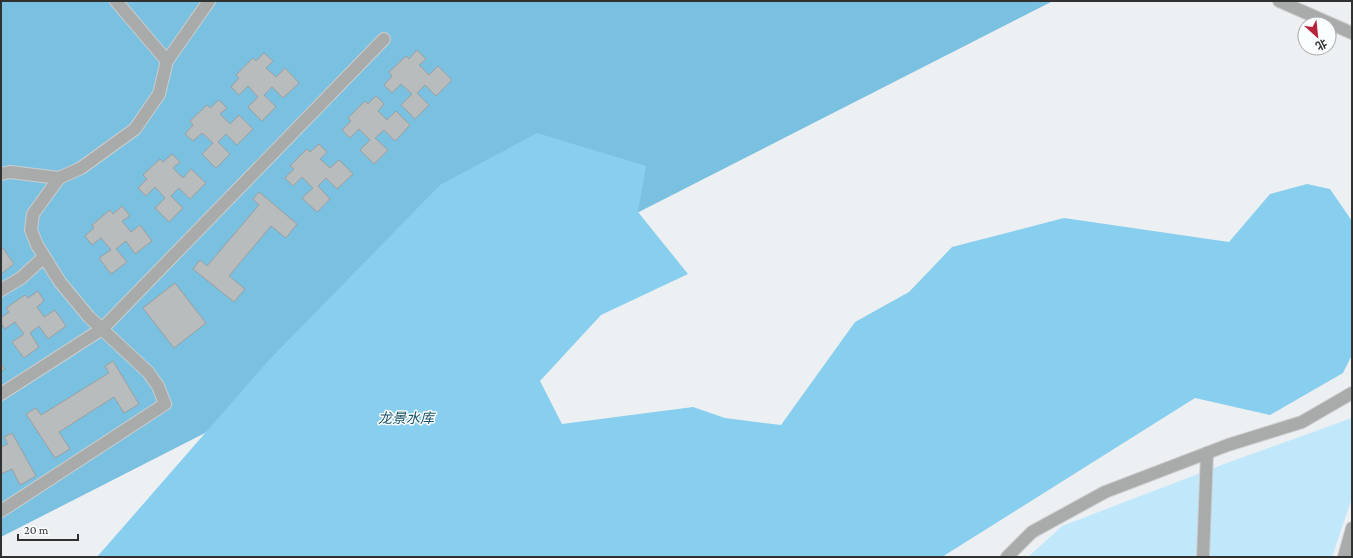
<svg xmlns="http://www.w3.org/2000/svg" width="1353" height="558" font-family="'Crimson Pro','Noto Sans SC',serif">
<rect width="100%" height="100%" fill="#edf0f2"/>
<!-- green -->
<path fill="#c1e7fa" d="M1352 418V498L1332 557H1028L1062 526 1224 464Z"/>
<!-- forest -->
<path fill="#7ac0e0" d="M1 1H1053L1 537Z"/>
<!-- water -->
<path fill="#88ceee" d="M537 133 646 166 638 212 688 274 601 315 540 381 562 424 693 407 725 418 781 425 855 322 909 292 952 247 1064 218 1229 242 1270 194 1307 184 1330 189 1352 221V355L1343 373 1270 415 1195 398 942 557H97L268 361 440 185Z"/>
<!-- building -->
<g fill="#b9bcbd" stroke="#9c9fa0">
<path d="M417 50 426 59 419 65 429 75 438 66 452 80 436 96 425 85 417 93 429 105 415 119 401 105 412 94 401 84 392 93 384 85 392 76 389 72 406 56 409 59Z"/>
<path d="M264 53 273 61 266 68 276 77 285 68 299 83 283 98 272 87 264 95 276 107 262 121 248 107 258 97 248 86 239 95 231 87 239 78 236 75 253 58 256 61Z"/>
<path d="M376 96 384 104 378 111 387 120 396 111 410 125 395 141 384 130 375 138 388 150 374 164 360 150 370 140 359 129 350 138 342 130 351 121 348 118 365 101 368 104Z"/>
<path d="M219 100 227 108 220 114 230 124 239 115 253 129 237 145 226 134 218 142 230 154 216 168 202 154 213 143 202 133 193 141 185 134 193 125 190 121 207 105 210 108Z"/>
<path d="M319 144 327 152 320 159 330 168 339 160 353 174 337 189 326 178 318 186 330 199 317 212 302 198 313 188 302 177 293 186 285 178 294 169 290 166 307 149 310 152Z"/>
<path d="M172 154 180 162 173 168 183 178 191 169 206 183 190 199 179 188 171 196 183 208 169 222 155 208 165 198 155 187 146 196 138 188 147 179 143 175 160 159 163 162Z"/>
<path d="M259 192 297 224 286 238 271 226 229 276 245 289 234 302 193 269 200 260 207 266 259 205 253 199Z"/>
<path d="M122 206 130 216 122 221 131 232 140 225 152 241 135 254 126 241 116 249 127 262 111 274 99 258 111 250 101 238 92 245 85 236 94 228 92 225 110 210 113 214Z"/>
<path d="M3 248 14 264 1 274V250Z"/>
<path d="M175 283 206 323 174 348 143 308Z"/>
<path d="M38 291 44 301 37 307 44 317 55 310 66 326 48 339 39 326 30 333 39 347 24 358 12 342 24 334 15 322 5 329 1 323V318L9 312 6 308 25 295 28 298Z"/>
<path d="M113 361 139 404 124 413 114 397 59 432 70 449 55 458 26 414 36 408 41 415 109 373 105 366Z"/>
<path d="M1 363 5 369 1 371Z"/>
<path d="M12 433 36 476 20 485 12 469 1 474V447L8 444 4 437Z"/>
</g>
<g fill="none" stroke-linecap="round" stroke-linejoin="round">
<defs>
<g id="minor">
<path d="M116 1 167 61 209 1"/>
<path d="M1279 1 1352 33"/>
<path d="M1 174 10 172 59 178 81 168 135 129 159 94 167 61"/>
<path d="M1 290 21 278 44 257"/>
<path d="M1 394 102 329 384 39"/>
<path d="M1 511 165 404 158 386 148 372 89 317 60 282 37 245 31 230 33 214 59 178"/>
<path d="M1007 557 1032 532 1105 492 1228 445 1302 422 1352 393"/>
<path d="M1203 557 1207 453"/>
<path d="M1344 557 1352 528"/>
</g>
</defs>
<!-- minor casing -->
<use href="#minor" stroke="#cbcecf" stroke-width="14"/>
<!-- minor -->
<use href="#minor" stroke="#a9abab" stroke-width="12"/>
</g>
<g text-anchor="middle" stroke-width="3" stroke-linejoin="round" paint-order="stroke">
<!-- water labels -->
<g font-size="14" font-style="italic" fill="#1a5269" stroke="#fbfeff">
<text x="406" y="423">龙景水库</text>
</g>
</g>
<!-- border -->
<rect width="1353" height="558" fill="none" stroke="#303131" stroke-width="4"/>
<!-- north arrow -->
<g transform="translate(1317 36) rotate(153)"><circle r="19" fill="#fbfeff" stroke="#aaacad"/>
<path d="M0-3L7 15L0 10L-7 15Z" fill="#b6243b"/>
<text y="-6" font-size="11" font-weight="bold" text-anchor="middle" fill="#303131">北</text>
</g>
<!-- scale -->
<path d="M18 534v6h60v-6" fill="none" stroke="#303131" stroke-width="2"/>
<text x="24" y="534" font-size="12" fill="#303131" stroke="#fbfeff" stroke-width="3" paint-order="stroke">20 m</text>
</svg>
